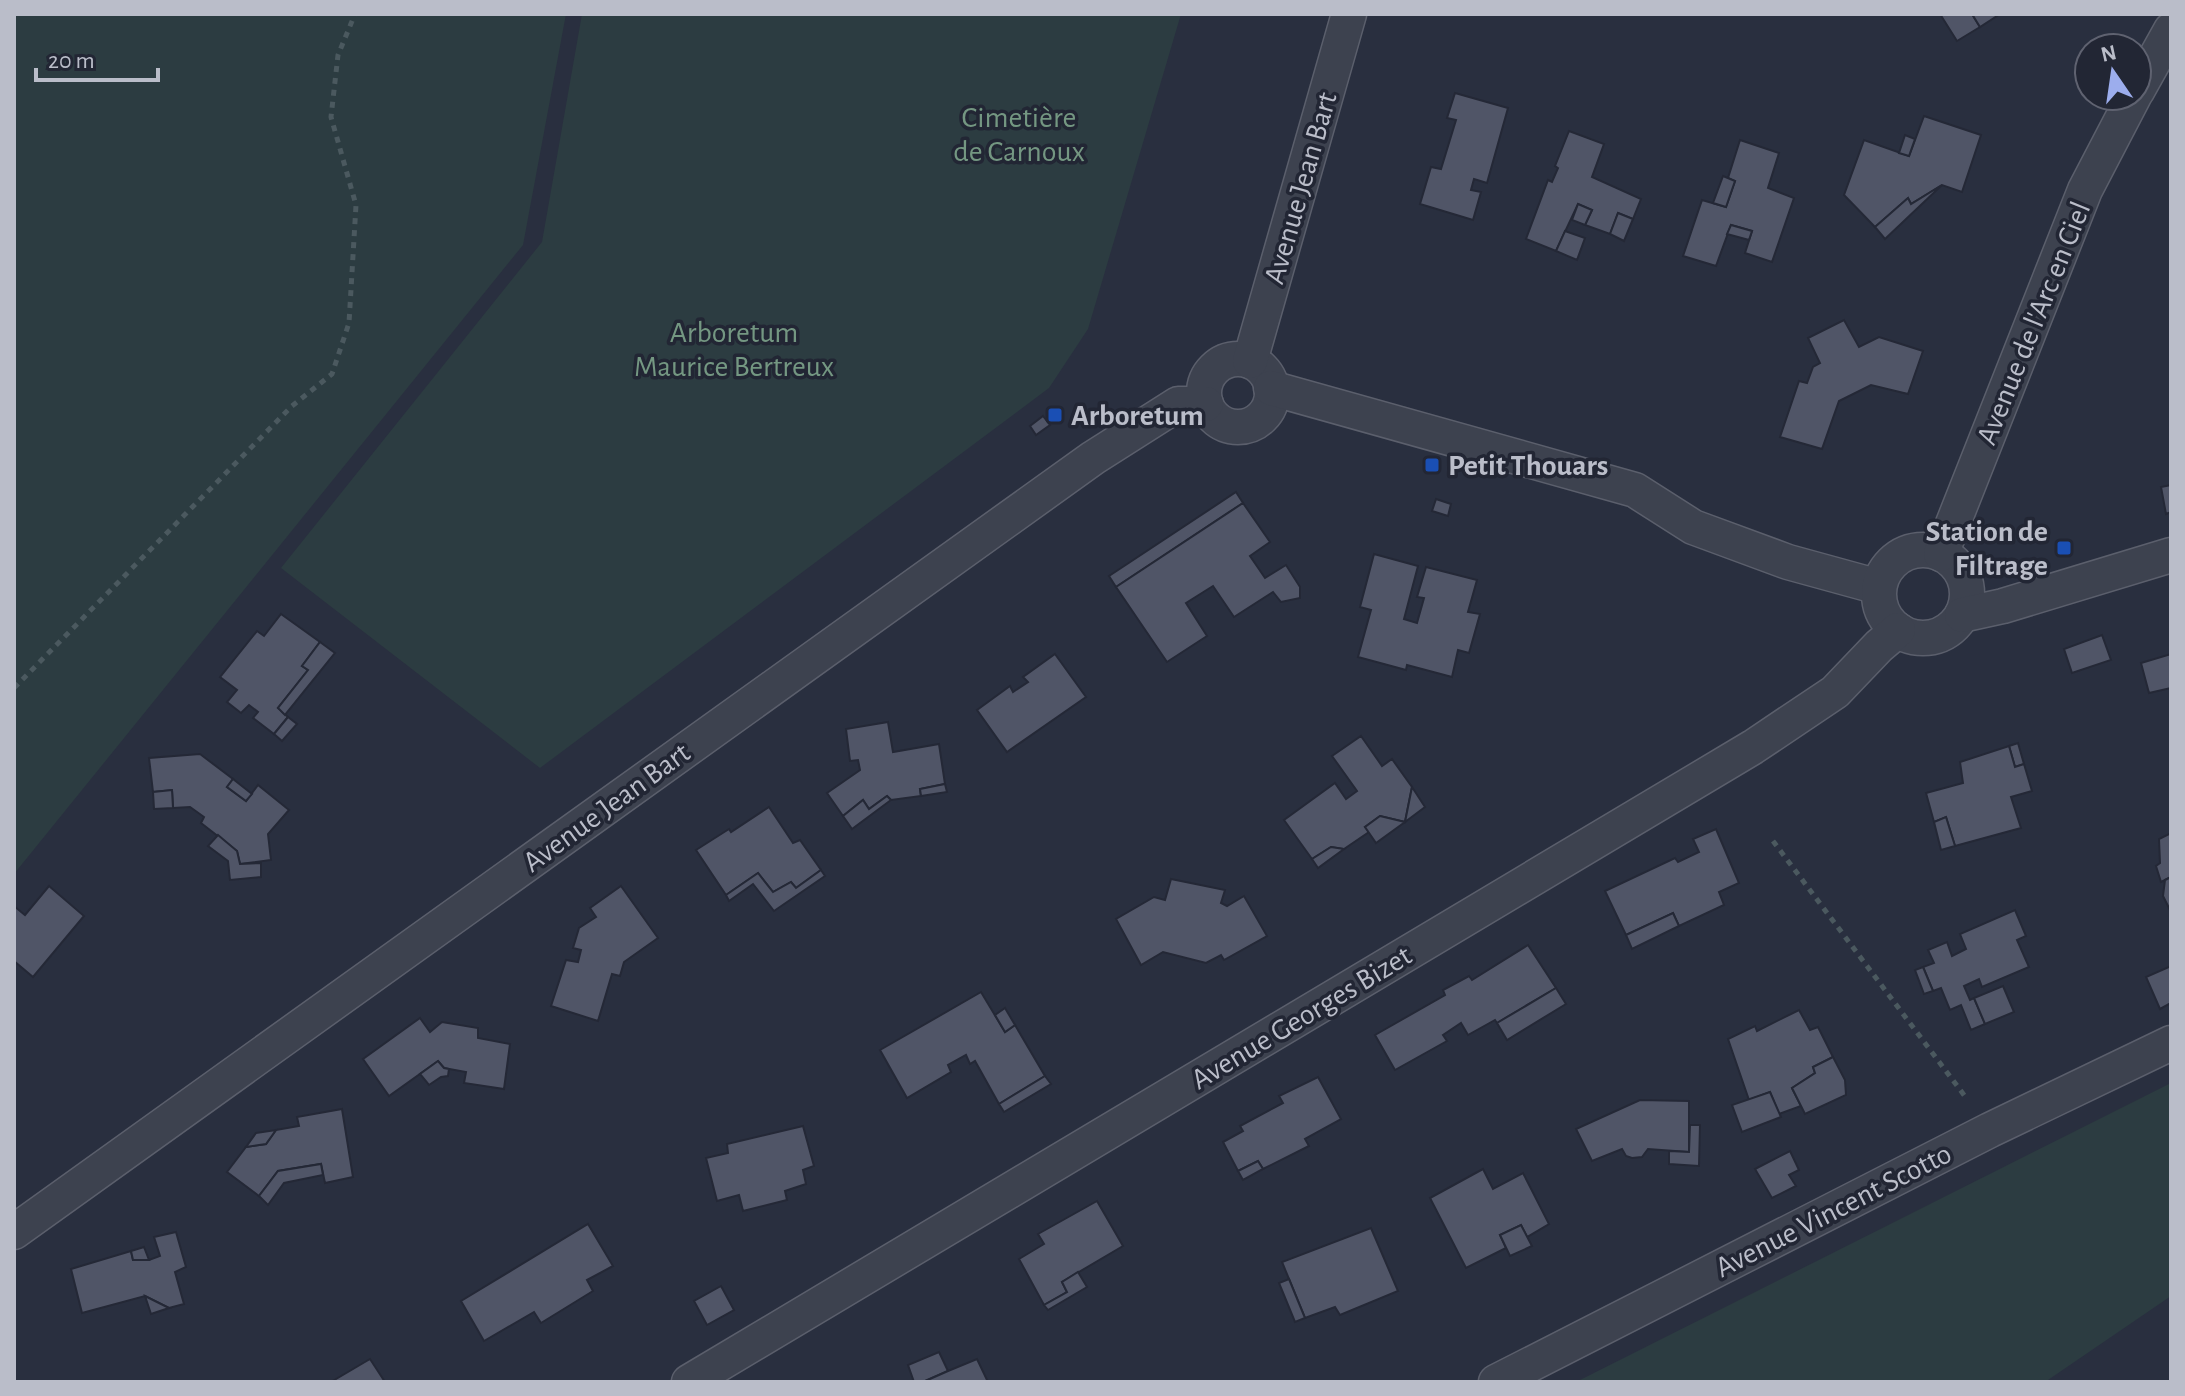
<svg xmlns="http://www.w3.org/2000/svg" width="2185" height="1396" font-family="'Alegreya Sans',sans-serif">
<rect width="100%" height="100%" fill="#292f3f"/>
<!-- green -->
<g fill="#2c3c41">
<path d="M14 14H566L523 245 14 874Z"/>
<path d="M582 14H1181L1088 329 1049 388 540 768 281 568 542 242Z"/>
<path d="M2171 1083V1296L2045 1382H1576Z"/>
</g>
<!-- building -->
<g fill="#505567" stroke="#242836" stroke-width="2">
<path d="M1940 14H1972L1980 27 1957 41Z"/>
<path d="M1972 14H2000L1980 27Z"/>
<path d="M1455 93 1508 108 1487 183 1474 179 1471 190 1481 192 1473 220 1420 204 1431 167 1441 169 1456 120 1447 118Z"/>
<path d="M1924 116 1981 135 1962 192 1942 185 1911 204 1908 198 1875 227 1844 195 1864 140 1909 156Z"/>
<path d="M1569 131 1604 144 1592 177 1641 199 1633 219 1618 213 1610 234 1585 225 1592 210 1578 204 1556 251 1526 239 1548 180 1552 182 1558 168 1555 166Z"/>
<path d="M1905 135 1915 139 1909 156 1899 153Z"/>
<path d="M1740 140 1779 153 1768 188 1794 198 1772 262 1745 253 1752 231 1731 225 1716 266 1683 256 1702 200 1726 207 1735 181 1728 178Z"/>
<path d="M1723 176 1735 181 1726 207 1713 203Z"/>
<path d="M1942 185 1885 239 1875 227 1908 198 1911 204Z"/>
<path d="M1578 204 1592 210 1585 225 1572 220Z"/>
<path d="M1618 213 1633 219 1624 241 1610 234Z"/>
<path d="M1731 225 1752 231 1749 240 1727 234Z"/>
<path d="M1565 231 1585 238 1577 260 1556 251Z"/>
<path d="M1844 320 1859 347 1879 337 1923 351 1908 394 1871 385 1839 401 1822 449 1780 437 1799 381 1807 383 1813 367 1820 363 1808 338Z"/>
<path d="M1043 416 1050 425 1036 435 1030 426Z"/>
<path d="M2171 485V512L2166 514 2161 487Z"/>
<path d="M1236 492 1243 503 1116 587 1109 576Z"/>
<path d="M1436 499 1451 504 1448 516 1432 511Z"/>
<path d="M1243 503 1270 542 1250 556 1265 578 1286 565 1300 587V598L1281 602 1273 592 1234 617 1213 586 1186 603 1207 636 1167 662 1116 587Z"/>
<path d="M1374 554 1418 566 1404 619 1417 623 1424 598 1417 597 1426 567 1477 580 1468 612 1480 614 1469 653 1458 650 1452 677 1407 665 1406 670 1358 657 1371 610 1360 607Z"/>
<path d="M281 614 320 642 302 666 308 670 278 708 288 717 274 734 253 718 258 712 249 705 241 713 227 702 237 690 220 677 257 631 264 636Z"/>
<path d="M2102 635 2111 660 2072 673 2064 649Z"/>
<path d="M320 642 335 653 285 715 278 708 308 670 302 666Z"/>
<path d="M1055 654 1086 697 1007 752 977 710 1010 686 1013 692 1028 682 1023 677Z"/>
<path d="M2171 654V688L2149 693 2141 663Z"/>
<path d="M288 717 297 724 282 741 274 734Z"/>
<path d="M888 722 893 752 939 744 945 784 920 789 921 796 891 800 887 796 869 809 863 800 843 816 827 793 860 770 858 760 850 761 846 729Z"/>
<path d="M1361 736 1382 766 1392 759 1412 787 1405 822 1380 816 1365 827 1369 832 1344 849 1331 847 1312 859 1284 820 1335 783 1346 799 1357 791 1332 756Z"/>
<path d="M2018 743 2024 764 2015 767 2009 746Z"/>
<path d="M2009 746 2015 767 2024 764 2032 791 2011 797 2021 828 1955 846 1946 817 1934 822 1926 793 1963 783 1960 762Z"/>
<path d="M200 754 233 779 227 787 246 801 258 785 289 810 268 834 271 860 240 864 237 851 201 823 204 817 190 807 173 808 172 790 153 792 149 758Z"/>
<path d="M233 779 252 794 246 801 227 787Z"/>
<path d="M945 784 947 792 921 796 920 789Z"/>
<path d="M1412 787 1425 807 1405 822Z"/>
<path d="M172 790 173 808 154 809 153 792Z"/>
<path d="M887 796 891 800 852 829 843 816 863 800 869 809Z"/>
<path d="M769 807 793 843 800 840 821 870 796 888 791 882 773 892 758 873 726 895 696 850 729 829 731 832Z"/>
<path d="M1380 816 1405 822 1376 843 1365 827Z"/>
<path d="M1946 817 1955 846 1941 850 1934 822Z"/>
<path d="M1716 829 1739 883 1719 892 1724 905 1679 926 1673 913 1626 935 1605 891 1675 858 1678 862 1699 852 1693 839Z"/>
<path d="M2171 833V877L2161 882 2156 866 2160 863 2159 839Z"/>
<path d="M218 835 237 851 240 864 261 863V877L230 880 228 861 208 846Z"/>
<path d="M1331 847 1344 849 1318 868 1312 859Z"/>
<path d="M821 870 825 876 774 911 753 884 729 901 726 895 758 873 773 892 791 882 796 888Z"/>
<path d="M2171 877V912L2163 896 2165 880Z"/>
<path d="M1171 879 1225 890 1221 903 1227 906 1244 896 1267 936 1224 960 1221 955 1206 963 1163 952 1141 965 1116 919 1154 897 1165 900Z"/>
<path d="M49 886 84 916 33 977 14 961V906L25 915Z"/>
<path d="M621 886 658 938 624 962 620 976 612 974 598 1021 551 1006 566 960 578 962 581 950 573 948 579 928 596 917 590 908Z"/>
<path d="M2015 910 2026 936 2017 940 2029 967 1982 987 1979 979 1964 986 1970 1000 1974 998 1985 1024 1971 1030 1961 1005 1950 1010 1941 988 1933 991 1923 967 1934 963 1928 950 1947 942 1952 956 1966 949 1960 934Z"/>
<path d="M1673 913 1679 926 1632 949 1626 935Z"/>
<path d="M1528 945 1556 988 1497 1023 1495 1020 1468 1035 1461 1023 1443 1035 1447 1041 1395 1070 1375 1035 1445 995 1443 990 1469 976 1472 980Z"/>
<path d="M2171 966V1003L2160 1009 2146 977Z"/>
<path d="M1923 967 1933 991 1924 994 1915 970Z"/>
<path d="M2003 986 2014 1012 1985 1024 1974 998Z"/>
<path d="M1556 988 1566 1004 1507 1040 1497 1023Z"/>
<path d="M981 992 1005 1032 1015 1025 1045 1076 999 1104 975 1061 970 1064 966 1055 948 1065 951 1072 907 1098 880 1050Z"/>
<path d="M1005 1008 1015 1025 1005 1032 995 1015Z"/>
<path d="M1799 1010 1810 1030 1818 1027 1833 1057 1813 1067 1815 1073 1792 1088 1801 1106 1779 1114 1770 1092 1749 1100 1728 1039 1755 1026 1757 1031Z"/>
<path d="M420 1018 430 1032 442 1022 478 1028V1038L510 1044 504 1089 464 1083 466 1072 444 1068 438 1061 389 1096 363 1059Z"/>
<path d="M1833 1057 1845 1080 1846 1095 1805 1114 1792 1088 1815 1073 1813 1067Z"/>
<path d="M438 1061 444 1068 449 1069 448 1076 441 1077 429 1085 420 1074Z"/>
<path d="M1045 1076 1051 1084 1004 1112 999 1104Z"/>
<path d="M1318 1077 1341 1119 1305 1139 1309 1146 1263 1169 1258 1161 1238 1171 1223 1142 1243 1131 1240 1126 1283 1103 1279 1096Z"/>
<path d="M1770 1092 1781 1117 1742 1132 1732 1105Z"/>
<path d="M1640 1100 1689 1101V1152L1648 1149 1642 1157 1632 1158 1626 1156 1622 1149 1592 1161 1576 1129Z"/>
<path d="M342 1109 353 1177 325 1183 321 1164 278 1171 259 1196 227 1172 246 1147 266 1144 276 1130 299 1126 297 1117Z"/>
<path d="M1690 1125H1700L1699 1166 1669 1164V1151L1689 1152Z"/>
<path d="M803 1126 814 1166 803 1170 806 1184 785 1191 787 1200 743 1211 739 1195 717 1201 706 1158 728 1153 727 1144Z"/>
<path d="M276 1130 266 1144 246 1147 256 1133Z"/>
<path d="M1790 1151 1799 1170 1789 1175 1796 1186 1772 1198 1755 1169Z"/>
<path d="M1258 1161 1263 1169 1243 1180 1238 1171Z"/>
<path d="M321 1164 323 1175 284 1183 268 1205 259 1196 278 1171Z"/>
<path d="M1483 1169 1493 1189 1523 1173 1549 1224 1527 1237 1521 1225 1500 1235 1506 1248 1466 1268 1430 1198Z"/>
<path d="M1097 1201 1123 1246 1062 1282 1067 1292 1044 1305 1019 1259 1044 1244 1038 1234Z"/>
<path d="M588 1224 613 1266 587 1280 593 1291 541 1323 534 1312 484 1341 461 1301Z"/>
<path d="M1521 1225 1532 1246 1510 1256 1500 1235Z"/>
<path d="M1371 1228 1398 1291 1340 1315 1335 1307 1305 1318 1282 1262Z"/>
<path d="M176 1232 186 1267 175 1272 184 1304 169 1308 145 1296 82 1313 71 1269 131 1251 133 1260H149L160 1256 154 1237Z"/>
<path d="M144 1247 149 1260H133L131 1251Z"/>
<path d="M1078 1272 1087 1287 1048 1310 1044 1305 1067 1292 1062 1282Z"/>
<path d="M1289 1279 1305 1318 1295 1322 1279 1283Z"/>
<path d="M721 1286 734 1310 707 1325 694 1301Z"/>
<path d="M145 1296 169 1308 151 1314Z"/>
<path d="M939 1352 948 1371 923 1382H914L908 1365Z"/>
<path d="M370 1359 385 1382H331Z"/>
<path d="M977 1359 988 1382H923L948 1371Z"/>
</g>
<g fill="none" stroke-linecap="round" stroke-linejoin="round">
<defs>
<g id="minor">
<path d="M2137 91 2171 30"/>
<circle cx="1238" cy="393" r="34"/>
<path d="M1250 361 1349 14"/>
<path d="M1271 388 1635 490 1693 527 1788 562 1879 587"/>
<circle cx="1923" cy="594" r="44"/>
<path d="M1941 554 2085 190 2134 96"/>
<path d="M1962 615 2003 606 2171 555"/>
<path d="M14 1232 1093 458 1178 404H1206"/>
<path d="M689 1382 1753 747 1835 692 1879 646 1898 630"/>
<path d="M1496 1382 1990 1130 2171 1043"/>
</g>
</defs>
<!-- minor casing -->
<use href="#minor" stroke="#5b5f6c" stroke-width="37"/>
<!-- path -->
<g stroke="#4b595f" stroke-width="5" stroke-dasharray="6 6" stroke-linecap="butt">
<path d="M14 688 292 406 332 374 349 323 356 205 331 117 338 55 355 14"/>
<path d="M1773 841 1967 1099"/>
</g>
<!-- minor -->
<use href="#minor" stroke="#3d424f" stroke-width="34"/>
</g>
<!-- markers -->
<g fill="#1a4fb4" stroke="#222634" stroke-width="3">
<rect x="1047" y="407" width="16" height="16" rx="4"/>
<rect x="1424" y="457" width="16" height="16" rx="4"/>
<rect x="2056" y="540" width="16" height="16" rx="4"/>
</g>
<g text-anchor="middle" stroke-width="7" stroke-linejoin="round" paint-order="stroke">
<!-- park labels -->
<g font-size="30" fill="#749782" stroke="#222634">
<text x="1019" y="127">Cimetière<tspan x="1019" dy="34">de Carnoux</tspan></text>
<text x="734" y="342">Arboretum<tspan x="734" dy="34">Maurice Bertreux</tspan></text>
</g>
<!-- street labels -->
<g font-size="30" fill="#babdc9" stroke="#222634">
<text transform="translate(1300 188) rotate(-74)" y="10">Avenue Jean Bart</text>
<text transform="translate(2033 323) rotate(-68)" y="10">Avenue de l'Arc en Ciel</text>
<text transform="translate(606 807) rotate(-36)" y="10">Avenue Jean Bart</text>
<text transform="translate(1301 1017) rotate(-31)" y="10">Avenue Georges Bizet</text>
<text transform="translate(1833 1210) rotate(-27)" y="10">Avenue Vincent Scotto</text>
</g>
<!-- poi labels -->
<g font-size="30" font-weight="bold" fill="#babdc9" stroke="#222634" text-anchor="start">
<text x="1071" y="425">Arboretum</text>
<text x="1448" y="475">Petit Thouars</text>
<text x="2048" y="541" text-anchor="end">Station de<tspan x="2048" dy="34">Filtrage</tspan></text>
</g>
</g>
<!-- border -->
<rect width="2185" height="1396" fill="none" stroke="#babdc9" stroke-width="32"/>
<!-- north arrow -->
<g transform="translate(2113 72) rotate(347)"><circle r="38" fill="#222634" stroke="#5f6270" stroke-width="2"/>
<path d="M0-6L14 30L0 20L-14 30Z" fill="#9caded"/>
<text y="-12" font-size="22" font-weight="bold" text-anchor="middle" fill="#babdc9">N</text>
</g>
<!-- scale -->
<path d="M36 68v12h122v-12" fill="none" stroke="#babdc9" stroke-width="4"/>
<text x="48" y="68" font-size="24" fill="#babdc9" stroke="#222634" stroke-width="6" paint-order="stroke">20 m</text>
</svg>
